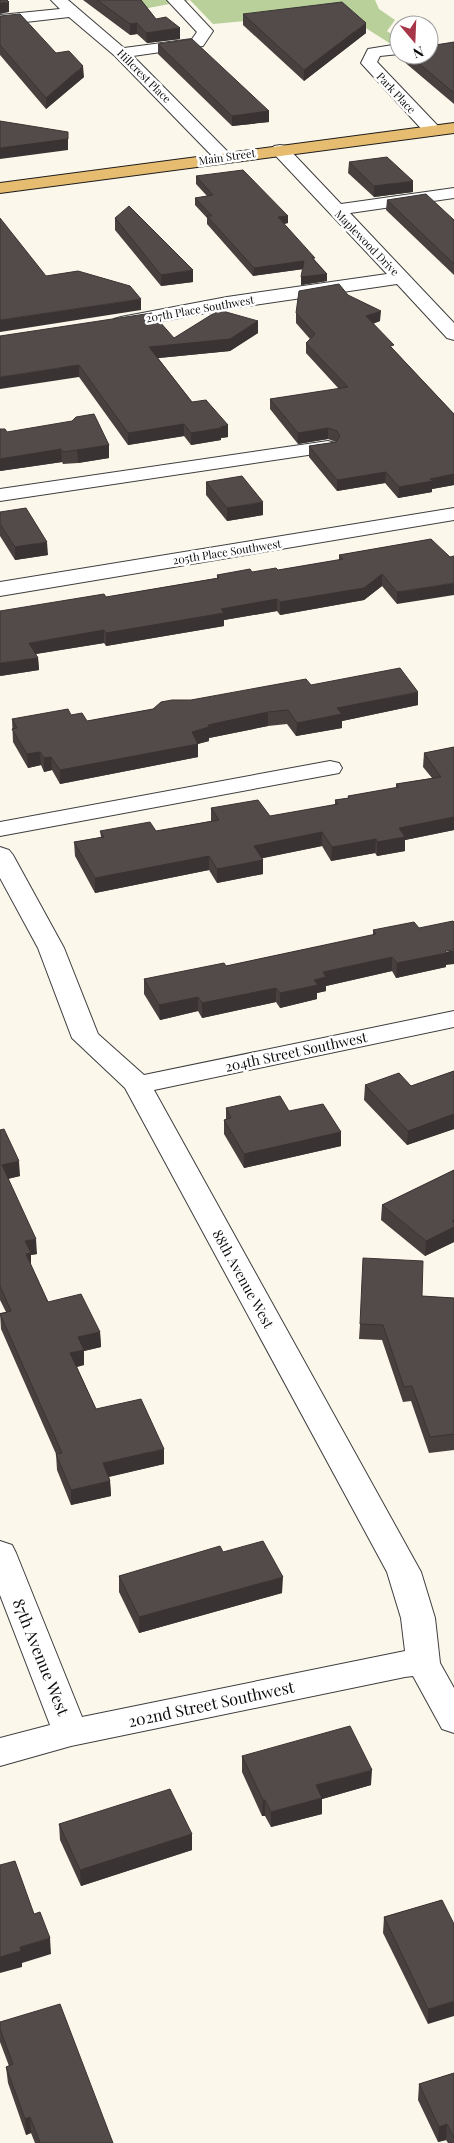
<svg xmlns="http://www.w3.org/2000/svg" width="454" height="2143" font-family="'Playfair Display',serif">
<rect width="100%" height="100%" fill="#fcf7eb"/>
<!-- forest -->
<path fill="#b9d09b" d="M132 0H375L379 9 395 20 387 31 399 39V46H394L361 25 353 11 213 24 190 0 138 10Z"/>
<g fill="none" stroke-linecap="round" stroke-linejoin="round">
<defs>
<g id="minor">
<path d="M51 0H68L124 48 192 39 197 32 167 0H184L213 31 203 46 133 56 230 154 233 158 230 162H218L115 56 69 17 0 25V15L60 9Z"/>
<path d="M399 44V54L380 56 377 62 439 127 441 131 439 135H427L361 63 368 49Z"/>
<path d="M280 145 286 146 341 204 454 188V198L350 213 454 323V340L447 338 397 284 227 309 121 329 114 327 112 323 114 319 121 317 227 297 387 274 274 154 271 150 274 146Z"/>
<path d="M328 441 335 443 338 447 335 451 0 501V489Z"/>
<path d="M454 508V520L0 596V582Z"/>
<path d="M330 761 339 763 342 768 339 773 0 836V822Z"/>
<path d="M0 847 9 850 13 855 64 948 98 1034 144 1075 454 1011V1027L154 1090 421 1572 435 1618 440 1663 454 1688V1733L442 1729 413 1676 405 1677 71 1746 0 1766V1738L50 1725 0 1595V1541L12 1545 16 1553 82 1717 405 1651 401 1618 387 1572 125 1088 72 1038 38 948 0 878Z"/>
</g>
<path id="major" d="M454 123V133L0 193V183Z"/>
</defs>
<!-- minor casing -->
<use href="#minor" stroke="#3e3e3e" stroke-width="2"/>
<!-- major casing -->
<use href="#major" stroke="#1c1c1c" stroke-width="2"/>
<!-- minor -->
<use href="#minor" fill="#fff" fill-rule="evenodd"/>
<!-- major -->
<use href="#major" fill="#e6bc71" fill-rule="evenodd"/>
</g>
<!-- wall -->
<g fill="#47403f">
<path d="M83 0H141L156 19 180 28V39L147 43 137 34 130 35Z"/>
<path d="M243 14 366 33 304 81 243 25Z"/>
<path d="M0 16 56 53 84 77 46 109 0 55Z"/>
<path d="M454 42V104L402 60 403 55H429Z"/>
<path d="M158 44 269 111V122L232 126 158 54Z"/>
<path d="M349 162 413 192 374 197 348 173Z"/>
<path d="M196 176 288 216V223L284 224 327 274V281L301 285 303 269 253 276 207 224V218L195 205V198L207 196 196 184Z"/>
<path d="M387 200 454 220V275L386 210Z"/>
<path d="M115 218 193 282 161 286 115 230Z"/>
<path d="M348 295 380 321 373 324 394 350 454 414V485L432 489V492L398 498 385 483 337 491 309 457V446L336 442 328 439 298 444 270 409V399L339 389 306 353V343L310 339 296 323V313Z"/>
<path d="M258 321V333L230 351 158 358 192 402 228 437 221 438V440L191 445 184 436 128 445 79 377 0 336 174 338Z"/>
<path d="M0 429 7 432 109 445V458L78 463 63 464 62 462 0 471Z"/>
<path d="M206 482 263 515 227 521 206 495Z"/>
<path d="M0 512 48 555 15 560 0 536Z"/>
<path d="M425 540 397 604 382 586 364 600 280 615 277 611 224 620V626L106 646 104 643 36 654 38 658 39 670 0 676 106 597 217 578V575L278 570 339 560V555Z"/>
<path d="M311 685 418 705 342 721V728L296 736 287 724 268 726 209 738V741L198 744V757L60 784 52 770 44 772 41 765 28 768 13 742 12 719 71 715 87 721 153 709 191 700Z"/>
<path d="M454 747V830L405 840V851L377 856 375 853 331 861 322 846 262 858 263 860V874L217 883 209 870 95 893 75 856 74 842 101 837 100 831H156L211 821V808L270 816 335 805V800L348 798V796L396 788V784L432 778 423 767 424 753Z"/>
<path d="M373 930 446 965V967L396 978 392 971 326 986V991L317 993V999L280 1008 276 1002 202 1018 198 1011 160 1020 144 994V979L226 966 373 935Z"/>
<path d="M454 1071V1129L407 1145 364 1100 365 1085 411 1086Z"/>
<path d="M226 1108 289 1111 341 1132V1146L244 1168 224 1134V1120L226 1119Z"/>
<path d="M0 1130 20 1176 8 1179 37 1254 31 1255V1265L48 1302 100 1332 101 1347 84 1351V1365L77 1367 96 1409 164 1464 109 1477 110 1481 111 1496 71 1505 57 1470 56 1454 1 1329 0 1313 6 1312 0 1300Z"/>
<path d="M454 1170V1242L425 1256 381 1220 382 1205Z"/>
<path d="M422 1296 454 1298V1450L429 1453 411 1401 403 1402 382 1340 359 1339 360 1324Z"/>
<path d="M223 1552 282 1593 139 1633 119 1592V1576Z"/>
<path d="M242 1756 371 1785 322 1799V1814L271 1827 265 1816H262L242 1772Z"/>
<path d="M59 1824 192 1834V1850L81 1886 60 1840Z"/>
<path d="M442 1900 428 2024 383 1933 384 1917Z"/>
<path d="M0 2022 113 2143H35L31 2133 26 2135 8 2083 6 2067 9 2066 0 2042Z"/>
<path d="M454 2073V2143H448L446 2140 438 2142 418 2100 419 2084Z"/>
</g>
<!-- shaded-wall -->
<g fill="#393433">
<path d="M9 2V12L0 14V3Z"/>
<path d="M137 23V34L130 35V24Z"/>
<path d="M366 23V33L304 81V70Z"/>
<path d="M180 28V39L147 43 146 33Z"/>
<path d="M83 66 84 77 46 109V98Z"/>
<path d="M269 111V122L232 126V116Z"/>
<path d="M68 132V150L0 159V148Z"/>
<path d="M413 181V192L374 197V186Z"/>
<path d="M288 216V223L278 225V217Z"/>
<path d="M304 261V269L253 276 254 268Z"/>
<path d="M193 270V282L161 286V275Z"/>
<path d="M327 274V281L301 285V277Z"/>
<path d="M141 299V310L0 332V320Z"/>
<path d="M381 311 380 321 365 326 366 316Z"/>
<path d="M258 321V333L230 351 149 359V347Z"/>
<path d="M79 365V377L0 389V377Z"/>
<path d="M184 424V436L128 445V433Z"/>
<path d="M228 425V437L221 438V440L191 445V433Z"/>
<path d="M328 428V439L298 444V433Z"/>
<path d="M109 445V458L78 463 77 450Z"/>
<path d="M61 449 62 462 0 471V459Z"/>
<path d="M386 472 385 483 337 491V480Z"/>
<path d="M454 474V485L432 489V492L398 498 399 487Z"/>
<path d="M263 502V515L227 521V508Z"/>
<path d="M47 542 48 555 15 560V547Z"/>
<path d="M382 574V586L364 600 280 615V602Z"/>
<path d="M454 583V595L397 604V592Z"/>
<path d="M277 599V611L224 620V626L106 646V633L221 609Z"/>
<path d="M104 630V643L29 655V643Z"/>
<path d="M38 658 39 670 0 676V663Z"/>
<path d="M418 692V705L342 721V728L296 736 297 723 337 708Z"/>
<path d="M268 712V726L209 738V741L197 744H198V757L60 784V770L192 732 208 725Z"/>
<path d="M40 752 41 765 28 768 27 754Z"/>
<path d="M51 757 52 770 44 772V758Z"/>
<path d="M454 817V830L405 840V851L377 856V842L399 828Z"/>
<path d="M322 832V846L254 860V846Z"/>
<path d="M376 839 375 853 331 861 332 847Z"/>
<path d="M209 856V870L95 893V878Z"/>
<path d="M263 860V874L217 883V869Z"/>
<path d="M454 950V964L446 965V967L396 978 397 963Z"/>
<path d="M392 957V971L326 986V991L317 993V999L280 1008V993L314 980 323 972Z"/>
<path d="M276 988V1002L202 1018V1003Z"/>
<path d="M198 997V1011L160 1020 159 1005Z"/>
<path d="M454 1114V1129L407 1145 408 1131Z"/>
<path d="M341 1132V1146L244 1168V1154Z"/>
<path d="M19 1161 20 1176 2 1180V1165Z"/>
<path d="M454 1220V1242L425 1256 426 1241Z"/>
<path d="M36 1239 37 1254 31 1255V1268L27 1269 25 1241Z"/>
<path d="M100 1332 101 1347 84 1351V1365L71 1368 70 1353 78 1337Z"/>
<path d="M164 1449V1464L103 1478V1463Z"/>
<path d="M110 1481 111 1496 71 1505V1490Z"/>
<path d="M283 1577 282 1593 139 1633V1617Z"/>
<path d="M372 1770 371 1785 322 1799V1814L271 1827V1812L316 1785Z"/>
<path d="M263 1800H265V1816H262Z"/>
<path d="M192 1834V1850L81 1886 80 1870Z"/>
<path d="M50 1938 51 1954 22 1963V1967L0 1973V1957L20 1947Z"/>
<path d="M454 2001V2016L428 2024V2009Z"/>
<path d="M30 2117 31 2133 26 2135 25 2119Z"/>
<path d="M447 2124 446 2140 438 2142 439 2127Z"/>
</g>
<!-- building -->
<g fill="#524b49" stroke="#393433">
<path d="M0 0H7L9 2 0 3Z"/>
<path d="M97 0H141L156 19 166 17 180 28 146 33 137 23 130 24Z"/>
<path d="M342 2 366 23 304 70 243 14Z"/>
<path d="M20 14 56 53 69 51 83 66 46 98 0 45V16Z"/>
<path d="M192 39 269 111 232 116 158 44Z"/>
<path d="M454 42V93L409 55H429V46Z"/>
<path d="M0 121 68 132V139L0 148Z"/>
<path d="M387 157 413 181 374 186 349 162Z"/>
<path d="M243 170 288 216 278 217 315 258H312L327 274 301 277 304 261 254 268 207 216H212L195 198 213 195 196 176Z"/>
<path d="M426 194 454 220V264L387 200Z"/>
<path d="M129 206 193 270 161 275 115 218Z"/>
<path d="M0 218 46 276 78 271 130 286 141 299 0 320Z"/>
<path d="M339 284 348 295 381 311 366 316 394 345 390 346 454 414V474L430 479 433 481 399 487 386 472 337 480 309 446 336 442 340 436 337 431 328 428 298 433 270 399 348 387 306 343 315 334 296 313 299 291Z"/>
<path d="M219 310 258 321 230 339 149 347 192 402 206 400 228 425 220 427 221 428 191 433 184 424 128 433 79 365 0 377V336L152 313 174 338Z"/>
<path d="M94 414 109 445 77 450 63 452 61 449 0 459V429H5L7 432 72 421 76 417Z"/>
<path d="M242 476 263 502 227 508 206 482Z"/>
<path d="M26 508 47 542 15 547 0 524V512Z"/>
<path d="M431 539 450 557 454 556V583L397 592 382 574 364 588 280 602 277 599 221 609 224 613 106 633 104 630 29 643 38 658 0 663V611L104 594 106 597 219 578 217 575 250 569 252 572 276 568 278 570 343 559 339 555Z"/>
<path d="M400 668 418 692 337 708 342 714 297 723 288 710 268 712 208 725 209 727 192 732 198 744 60 770 51 757 44 758 40 752 27 754 12 729 17 728 12 719 68 709 71 715 82 713 87 721 153 709 161 702 172 700H191L306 679 311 685Z"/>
<path d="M454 747V817L399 828 405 837 377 842 376 839 332 847 322 832 254 846 263 860 217 869 209 856 95 878 74 842 104 837 100 831 150 822 156 831 219 820 211 808 258 800 270 816 338 804 335 800 349 798 348 796 399 787 396 784 441 777 424 753Z"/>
<path d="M453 921 454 922V950L445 951 447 953 397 963 392 957 323 972 326 977 314 980 318 985 280 993 276 988 202 1003 198 997 159 1005 144 979 224 963 226 966 376 934 373 930 414 922 419 928Z"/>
<path d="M454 1071V1114L408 1131 365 1085 399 1073 411 1086Z"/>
<path d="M280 1096 289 1111 323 1104 341 1132 244 1154 224 1120 231 1118 226 1108Z"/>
<path d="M4 1129 19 1161 2 1165 36 1239 25 1241 31 1253 26 1254 48 1302 81 1294 100 1332 78 1337 84 1350 70 1353 96 1409 141 1399 164 1449 103 1463 110 1481 71 1490 56 1454 62 1453 0 1314 11 1311 0 1286V1130Z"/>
<path d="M454 1170V1220L452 1221 454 1222V1227L426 1241 382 1205Z"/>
<path d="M363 1258 423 1261 422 1296 454 1298V1434L430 1437 412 1386 404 1387 383 1325 360 1324Z"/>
<path d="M263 1541 283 1577 139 1617 119 1576 220 1546 223 1552Z"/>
<path d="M350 1726 372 1770 316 1785 322 1798 271 1812 265 1800H263L242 1756Z"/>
<path d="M170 1789 192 1834 80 1870 59 1824Z"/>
<path d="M15 1861 34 1914 40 1912 50 1938 20 1947 21 1951 0 1957V1865Z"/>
<path d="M442 1900 454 1924V2001L428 2009 384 1917Z"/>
<path d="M60 2004 113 2143H40L30 2117 25 2119 6 2067 13 2064 0 2029V2022Z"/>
<path d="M454 2073V2138L447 2124 439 2127 419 2084Z"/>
</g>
<g text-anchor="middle" stroke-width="5" stroke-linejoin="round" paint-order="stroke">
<!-- far-street labels -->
<g font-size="11" fill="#0b0b0b" stroke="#fff">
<text transform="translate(144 76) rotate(45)" y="4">Hillcrest Place</text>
<text transform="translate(396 93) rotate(47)" y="4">Park Place</text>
<text transform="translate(227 157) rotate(-8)" y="4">Main Street</text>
<text transform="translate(367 243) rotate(46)" y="4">Maplewood Drive</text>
<text transform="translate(200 309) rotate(-10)" y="4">207th Place Southwest</text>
<text transform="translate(227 552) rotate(-9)" y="4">205th Place Southwest</text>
</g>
<!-- street labels -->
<g font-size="14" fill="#0b0b0b" stroke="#fff">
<text transform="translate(296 1052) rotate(-12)" y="5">204th Street Southwest</text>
<text transform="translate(243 1279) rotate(61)" y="5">88th Avenue West</text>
</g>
<!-- near-street labels -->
<g font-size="16" fill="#0b0b0b" stroke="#fff">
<text transform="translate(41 1657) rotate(68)" y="6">87th Avenue West</text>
<text transform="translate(211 1704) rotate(-12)" y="6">202nd Street Southwest</text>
</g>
</g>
<!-- north arrow -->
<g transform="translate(414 40) rotate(161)"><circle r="24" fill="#ffffff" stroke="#9d9d9d"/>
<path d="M0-4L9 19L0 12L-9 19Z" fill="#a83649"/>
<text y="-8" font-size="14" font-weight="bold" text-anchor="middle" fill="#0b0b0b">N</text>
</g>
</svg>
